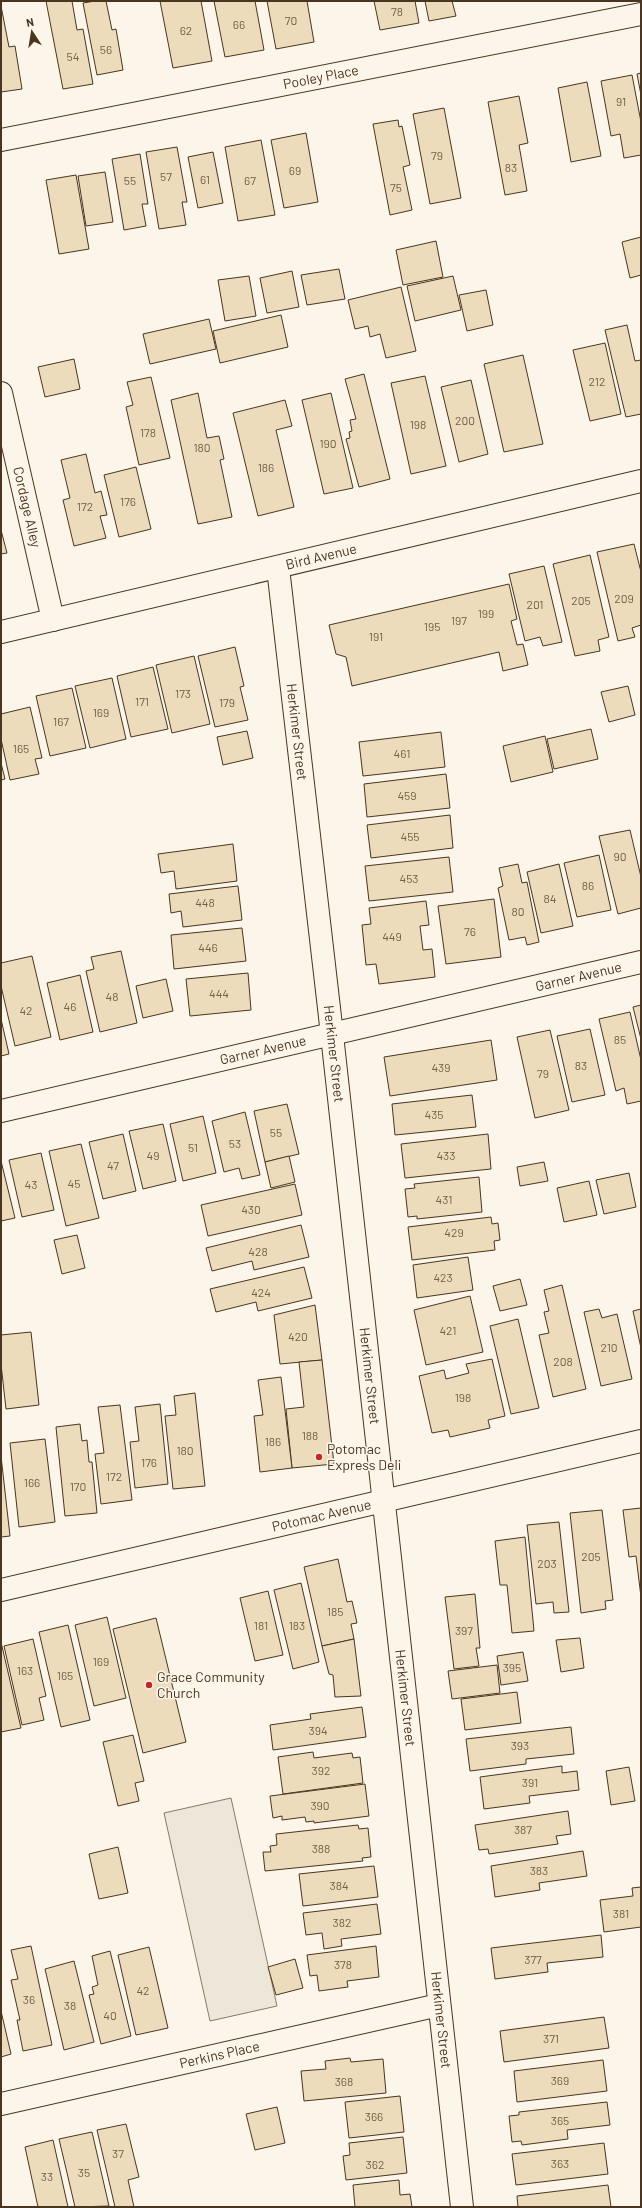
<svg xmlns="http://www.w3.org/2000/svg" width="642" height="2208" font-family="Barlow,sans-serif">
<rect width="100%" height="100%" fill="#fbf6e9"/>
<!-- parking -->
<path fill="#ede7d9" stroke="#887966" d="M231 1798 277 2006 210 2021 164 1813Z"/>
<!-- building -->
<g fill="#ecdcbc" stroke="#4a3520">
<path d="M46 1H72L77 30 83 29 93 84 63 89Z"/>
<path d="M95 1H106L112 30 116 29 123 70 97 75 83 3Z"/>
<path d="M160 1H201L212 61 173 68Z"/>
<path d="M214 1H255L264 50 225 57Z"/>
<path d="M267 1H307L314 42 276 49Z"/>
<path d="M374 1H415L419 23 380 30Z"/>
<path d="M425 1H452L456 16 429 21Z"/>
<path d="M1 6 9 47 15 46 22 89 1 92Z"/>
<path d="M641 73V95L637 74Z"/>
<path d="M632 75 641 122V155L624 158 620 134 611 136 601 81Z"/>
<path d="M587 82 601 156 571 162 558 88Z"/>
<path d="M519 96 528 143 519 145 527 191 505 195 488 102Z"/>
<path d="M444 108 461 198 430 204 413 114Z"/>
<path d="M398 120 399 127 402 126 410 165 403 167 412 210 390 215 373 124Z"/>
<path d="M306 133 318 202 284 208 271 140Z"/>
<path d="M261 140 275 215 238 221 225 147Z"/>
<path d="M177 147 187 202H182L186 225 159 229 146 152Z"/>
<path d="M213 152 223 203 198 208 188 157Z"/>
<path d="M140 154 148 204H142L146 226 124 230 112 159Z"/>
<path d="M105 172 113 222 86 226 78 176Z"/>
<path d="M76 175 89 249 59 254 46 180Z"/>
<path d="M641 237V275L630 278 622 242Z"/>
<path d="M436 241 443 277 403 285 396 250Z"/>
<path d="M339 269 345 299 307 305 301 275Z"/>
<path d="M292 271 299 307 267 313 260 278Z"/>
<path d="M249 276 256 316 225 321 218 280Z"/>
<path d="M453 276 461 310 415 321 407 286Z"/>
<path d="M401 287 416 351 386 358 380 334 370 337 368 326 355 329 348 300Z"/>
<path d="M486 290 493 325 467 331 459 295Z"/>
<path d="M281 315 288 347 220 363 213 331Z"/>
<path d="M209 319 216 349 150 364 143 334Z"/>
<path d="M627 325 635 361 641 360V414L626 417 605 330Z"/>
<path d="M605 343 621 414 590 421 573 350Z"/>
<path d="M523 355 543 444 504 452 484 364Z"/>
<path d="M74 359 80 389 45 397 38 367Z"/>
<path d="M364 374 390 479 359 487 346 439 350 438 349 432 352 431 350 420 356 419 345 379Z"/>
<path d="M425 376 446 466 411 474 391 383Z"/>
<path d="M151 377 170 458 139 465 126 407 133 405 127 382Z"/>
<path d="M471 380 488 454 459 462 441 387Z"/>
<path d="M198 393 207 438 219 436 224 459 220 460 232 517 198 524 171 400Z"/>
<path d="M331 393 353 488 324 494 302 400Z"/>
<path d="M285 400 292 426 276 430 294 507 258 516 233 413Z"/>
<path d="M86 454 95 493 101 491 107 515 100 516 106 538 74 546 63 500 70 498 61 460Z"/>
<path d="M136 467 151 529 119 537 104 475Z"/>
<path d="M1 530 7 553 1 554Z"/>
<path d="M634 544 641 572V625L632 628 635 637 618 641 597 552Z"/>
<path d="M590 555 609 637 598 640 600 651 575 656 553 564Z"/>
<path d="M544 566 562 642 543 646 540 637 525 641 509 574Z"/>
<path d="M509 584 517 619 511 621 517 645 523 644 528 665 503 671 499 652 352 686 346 657 336 654 329 625Z"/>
<path d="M235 647 244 686 240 687 248 720 215 727 198 656Z"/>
<path d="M194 656 210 724 172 733 156 665Z"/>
<path d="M153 667 168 729 131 737 117 676Z"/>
<path d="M112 678 126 739 90 748 75 686Z"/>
<path d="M628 686 635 715 609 722 601 692Z"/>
<path d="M72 688 86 748 50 756 36 696Z"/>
<path d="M30 707 42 758 35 759 39 774 10 780 1 739V714Z"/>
<path d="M591 729 598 759 554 769 547 739Z"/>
<path d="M247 731 253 758 223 765 217 737Z"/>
<path d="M441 732 445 767 363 776 359 742Z"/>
<path d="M545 736 553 772 511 782 503 746Z"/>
<path d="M1 763 5 779 1 780Z"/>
<path d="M446 774 450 808 367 817 364 784Z"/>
<path d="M450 815 453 848 371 858 367 825Z"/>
<path d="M630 830 641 877V908L618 914 599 836Z"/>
<path d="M233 844 237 881 176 889 174 871 161 873 158 854Z"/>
<path d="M599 855 611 910 577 917 564 863Z"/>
<path d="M449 857 453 892 369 901 365 866Z"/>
<path d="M518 864 522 883 527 882 539 942 527 945 525 937 509 940 498 888 503 886 499 868Z"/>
<path d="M559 864 573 926 541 933 527 872Z"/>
<path d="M238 886 242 920 183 927 181 911 171 913 169 894Z"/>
<path d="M494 899 501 957 446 964 438 906Z"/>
<path d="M426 901 429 925 420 926 423 950 432 949 435 977 379 984 376 964 366 965 362 925 371 924 369 908Z"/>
<path d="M242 928 246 961 174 969 171 935Z"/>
<path d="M121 951 137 1023 100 1032 86 971 94 969 91 957Z"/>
<path d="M32 956 51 1037 15 1046 1 986V963Z"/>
<path d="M248 973 251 1010 190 1016 186 979Z"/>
<path d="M80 975 93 1032 60 1040 47 983Z"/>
<path d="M166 979 173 1011 143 1018 136 986Z"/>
<path d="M641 1005V1039L633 1007Z"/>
<path d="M630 1012 641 1060V1101L627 1104 624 1088 616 1091 599 1019Z"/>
<path d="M1 1019 9 1054 1 1056Z"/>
<path d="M590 1029 605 1095 572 1102 557 1036Z"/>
<path d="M550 1030 569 1110 535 1118 517 1037Z"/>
<path d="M491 1040 497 1080 390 1096 384 1057Z"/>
<path d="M472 1095 476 1127 395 1135 392 1104Z"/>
<path d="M287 1104 299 1154 265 1162 254 1111Z"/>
<path d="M245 1112 260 1175 242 1179 239 1168 224 1172 212 1121Z"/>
<path d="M203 1116 216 1173 183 1181 170 1124Z"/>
<path d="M163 1124 176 1181 143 1189 129 1131Z"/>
<path d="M123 1134 136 1191 103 1199 89 1142Z"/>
<path d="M488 1134 491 1169 405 1178 401 1144Z"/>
<path d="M81 1144 99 1218 66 1226 49 1151Z"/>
<path d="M41 1153 54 1210 22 1217 9 1160Z"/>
<path d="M289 1156 295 1182 271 1188 265 1162Z"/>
<path d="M1 1161 15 1218 1 1221Z"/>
<path d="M544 1162 548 1181 520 1186 517 1167Z"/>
<path d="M629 1173 636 1207 604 1214 596 1180Z"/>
<path d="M479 1177 482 1212 417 1219V1216L408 1217 405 1189 415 1188 414 1184Z"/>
<path d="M589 1181 597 1215 564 1222 557 1188Z"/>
<path d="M295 1184 302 1215 208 1236 201 1205Z"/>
<path d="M491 1217 492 1224 498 1223 500 1240 494 1241 495 1250 412 1260 408 1227Z"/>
<path d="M301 1225 309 1257 254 1270 252 1261 212 1271 206 1248Z"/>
<path d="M77 1235 85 1268 62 1274 54 1240Z"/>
<path d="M468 1257 473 1290 417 1298 413 1265Z"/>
<path d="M304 1267 312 1298 258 1311 256 1302 216 1312 210 1289Z"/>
<path d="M520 1279 527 1305 500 1311 493 1286Z"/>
<path d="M562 1285 586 1389 553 1397 539 1335 549 1333 544 1312 549 1311 544 1290Z"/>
<path d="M470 1296 483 1352 426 1365 414 1310Z"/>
<path d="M315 1305 322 1360 280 1364 274 1315Z"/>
<path d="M599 1309 602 1318 617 1314 632 1379 601 1386 584 1312Z"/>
<path d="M641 1309V1348L633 1311Z"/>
<path d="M518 1319 539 1408 511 1414 490 1326Z"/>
<path d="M31 1332 39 1405 6 1409 1 1364V1335Z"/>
<path d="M492 1359 505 1416 488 1420 490 1428 450 1437 448 1430 432 1433 419 1376 444 1370 446 1379 469 1373 466 1364Z"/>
<path d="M322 1360 334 1464 292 1468 286 1409 304 1407 299 1362Z"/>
<path d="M281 1377 292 1468 260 1472 254 1416 263 1415 258 1380Z"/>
<path d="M195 1393 205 1486 173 1489 165 1416 176 1415 174 1396Z"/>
<path d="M160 1404 168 1484 135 1488 130 1442 139 1441 135 1407Z"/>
<path d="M120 1405 132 1500 101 1504 95 1454 104 1453 98 1407Z"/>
<path d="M80 1424 82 1441 87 1440 89 1462H92L97 1513 65 1516 56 1427Z"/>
<path d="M45 1439 55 1522 19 1527 10 1443Z"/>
<path d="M1 1456 10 1536 1 1537Z"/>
<path d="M641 1508V1597L636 1556 629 1557 623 1510Z"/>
<path d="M602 1510 613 1600 605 1601 606 1609 581 1613 570 1513Z"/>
<path d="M559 1522 569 1612 554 1613 553 1602 536 1604 527 1525Z"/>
<path d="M525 1537 534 1631 512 1633 507 1585H500L495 1541Z"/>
<path d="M338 1559 347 1602 352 1601 357 1623 351 1624 354 1639 322 1646 304 1567Z"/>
<path d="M301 1583 319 1662 293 1669 274 1590Z"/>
<path d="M268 1591 283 1655 255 1661 240 1598Z"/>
<path d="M475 1594 480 1648H476L479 1666 454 1669 445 1597Z"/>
<path d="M107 1617 126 1698 94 1706 75 1625Z"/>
<path d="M156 1618 186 1742 143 1753 113 1629Z"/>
<path d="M68 1625 90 1720 61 1727 39 1632Z"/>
<path d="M580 1638 584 1668 561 1672 556 1640Z"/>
<path d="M33 1639 46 1696 39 1698 44 1720 22 1725 4 1646Z"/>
<path d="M354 1639 361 1696 335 1697 333 1675 329 1674 322 1646Z"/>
<path d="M1 1642 21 1728 1 1732Z"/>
<path d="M523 1652 528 1681 501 1685 497 1656Z"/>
<path d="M497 1665 500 1693 452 1699 448 1671Z"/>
<path d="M517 1692 521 1723 465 1730 461 1699Z"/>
<path d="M362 1707 366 1737 273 1750 270 1725 311 1719 310 1714Z"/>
<path d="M571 1727 574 1754 526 1759V1764L470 1771 466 1739Z"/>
<path d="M133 1735 144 1781 135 1783 139 1801 118 1806 103 1742Z"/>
<path d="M313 1752 314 1758 352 1753 353 1758 360 1757 363 1783 283 1794 278 1757Z"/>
<path d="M562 1766V1773L577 1771 579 1790 529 1796 530 1803 484 1809 480 1777Z"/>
<path d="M629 1767 635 1801 611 1805 606 1771Z"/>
<path d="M365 1784 369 1816 314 1823V1821L306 1822 305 1817 282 1820V1816L273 1818 270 1796Z"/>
<path d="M568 1811 571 1834 556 1836 558 1844 489 1854 488 1849 479 1850 475 1825Z"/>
<path d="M358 1825 359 1829 368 1828 371 1857 362 1858 363 1861 265 1871 263 1852H271L270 1846 277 1845 276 1834Z"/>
<path d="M118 1847 128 1893 99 1899 89 1854Z"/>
<path d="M583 1851 587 1876 539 1883 540 1890 495 1897 491 1866Z"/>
<path d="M374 1866 378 1897 303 1906 299 1874Z"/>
<path d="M641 1887V1927L604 1932 600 1900 633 1896 632 1888Z"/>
<path d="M377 1904 381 1934 341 1939 342 1946 324 1949 322 1933 306 1935 303 1913Z"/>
<path d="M601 1935 603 1957 547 1963 548 1972 495 1979 491 1948Z"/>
<path d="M31 1946 52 2045 23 2051 17 2020H20L11 1980 18 1979 11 1950Z"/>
<path d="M376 1946 379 1977 347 1981 348 1987 319 1991 317 1975 310 1976 307 1955Z"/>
<path d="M149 1947 168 2028 136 2035 118 1955Z"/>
<path d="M110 1951 131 2036 101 2044 89 1995 94 1994 92 1987 98 1985 92 1956Z"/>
<path d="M295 1959 303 1988 276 1995 268 1967Z"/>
<path d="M74 1961 94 2042 64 2050 45 1969Z"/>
<path d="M1 2011 11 2054 1 2057Z"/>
<path d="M604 2017 609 2048 504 2062 500 2031Z"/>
<path d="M350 2058 351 2062 383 2059 386 2093 304 2101 301 2071 326 2069 325 2061Z"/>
<path d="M603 2060 607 2091 517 2102 514 2071Z"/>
<path d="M400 2096 404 2132 349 2138 345 2102Z"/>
<path d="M607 2102 610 2125 567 2130 568 2139 522 2145 521 2141 512 2142 509 2116 519 2115V2112Z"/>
<path d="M277 2107 285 2143 255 2150 246 2114Z"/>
<path d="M126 2124 139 2177 128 2180 134 2207H115L97 2130Z"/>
<path d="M92 2132 109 2206 75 2207 59 2139Z"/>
<path d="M403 2137 407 2173 346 2180 343 2156 350 2155 349 2143Z"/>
<path d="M53 2140 68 2207H38L25 2147Z"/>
<path d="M604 2143 608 2174 516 2185 512 2154Z"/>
<path d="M399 2180 400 2195 410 2194 412 2207H355L353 2185Z"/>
<path d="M608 2185 611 2207H518L517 2196Z"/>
</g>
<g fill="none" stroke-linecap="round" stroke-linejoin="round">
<defs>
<g id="minor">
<path id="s1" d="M1 140 641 14"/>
<path id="s2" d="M1 393 53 620"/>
<path id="s3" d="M278 568 329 1008 462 2207"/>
<path id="s4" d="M1 632 641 481"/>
<path id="s5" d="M1 1111 641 962"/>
<path id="s6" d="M1 1590 641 1441"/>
<path id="s7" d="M1 2104 439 2005"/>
</g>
</defs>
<!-- minor casing -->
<use href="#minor" stroke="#4a3520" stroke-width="24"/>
<!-- minor -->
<use href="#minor" stroke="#fbf6e9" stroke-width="22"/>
</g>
<!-- markers -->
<g fill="#c62828" stroke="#fbf6e9" stroke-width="1.5">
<circle cx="319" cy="1457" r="4"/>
<circle cx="149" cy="1685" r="4"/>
</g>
<g text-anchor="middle" stroke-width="3" stroke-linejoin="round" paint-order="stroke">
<!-- number labels -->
<g font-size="12" fill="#725f47">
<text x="397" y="16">78</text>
<text x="291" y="25">70</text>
<text x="239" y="29">66</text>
<text x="186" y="35">62</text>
<text x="106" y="54">56</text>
<text x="73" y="61">54</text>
<text x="621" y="106">91</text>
<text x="437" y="160">79</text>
<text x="511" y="172">83</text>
<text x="295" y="175">69</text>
<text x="166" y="181">57</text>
<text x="205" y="184">61</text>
<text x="130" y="185">55</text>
<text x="250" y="185">67</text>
<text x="396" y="192">75</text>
<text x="597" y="386">212</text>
<text x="465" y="425">200</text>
<text x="418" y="429">198</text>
<text x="148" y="437">178</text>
<text x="328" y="448">190</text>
<text x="202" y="452">180</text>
<text x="266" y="472">186</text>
<text x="128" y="506">176</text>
<text x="85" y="511">172</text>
<text x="624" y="603">209</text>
<text x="581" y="605">205</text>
<text x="535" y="609">201</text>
<text x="486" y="618">199</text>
<text x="459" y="625">197</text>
<text x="432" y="631">195</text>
<text x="376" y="641">191</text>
<text x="183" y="698">173</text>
<text x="142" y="706">171</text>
<text x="227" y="707">179</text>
<text x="101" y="717">169</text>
<text x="61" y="726">167</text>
<text x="21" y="753">165</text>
<text x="402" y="758">461</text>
<text x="407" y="800">459</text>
<text x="410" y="841">455</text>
<text x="620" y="861">90</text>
<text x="409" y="883">453</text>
<text x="588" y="890">86</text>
<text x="550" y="903">84</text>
<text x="205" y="907">448</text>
<text x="518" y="916">80</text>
<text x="470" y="936">76</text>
<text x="392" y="941">449</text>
<text x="208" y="952">446</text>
<text x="219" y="998">444</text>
<text x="112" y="1001">48</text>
<text x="70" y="1011">46</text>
<text x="26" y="1015">42</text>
<text x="620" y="1044">85</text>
<text x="581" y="1070">83</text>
<text x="441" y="1072">439</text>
<text x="543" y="1078">79</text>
<text x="434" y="1119">435</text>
<text x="276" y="1137">55</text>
<text x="235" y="1148">53</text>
<text x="193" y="1152">51</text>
<text x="153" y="1160">49</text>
<text x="446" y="1160">433</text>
<text x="113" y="1170">47</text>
<text x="74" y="1188">45</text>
<text x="31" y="1189">43</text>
<text x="444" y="1204">431</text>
<text x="251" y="1214">430</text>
<text x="454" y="1237">429</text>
<text x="258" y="1256">428</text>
<text x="443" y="1282">423</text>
<text x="261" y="1297">424</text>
<text x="448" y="1335">421</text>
<text x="298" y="1341">420</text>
<text x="609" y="1352">210</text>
<text x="563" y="1366">208</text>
<text x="463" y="1402">198</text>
<text x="310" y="1440">188</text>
<text x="273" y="1446">186</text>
<text x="185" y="1455">180</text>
<text x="149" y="1467">176</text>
<text x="114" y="1481">172</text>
<text x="32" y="1487">166</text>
<text x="78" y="1491">170</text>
<text x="591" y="1561">205</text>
<text x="547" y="1568">203</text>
<text x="335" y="1616">185</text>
<text x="261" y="1630">181</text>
<text x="297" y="1630">183</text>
<text x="464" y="1635">397</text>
<text x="101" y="1666">169</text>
<text x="512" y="1672">395</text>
<text x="25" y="1675">163</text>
<text x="65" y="1680">165</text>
<text x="318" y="1735">394</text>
<text x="520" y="1750">393</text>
<text x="321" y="1775">392</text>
<text x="530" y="1787">391</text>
<text x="320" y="1810">390</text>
<text x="523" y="1834">387</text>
<text x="321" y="1853">388</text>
<text x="539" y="1875">383</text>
<text x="339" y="1890">384</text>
<text x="621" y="1918">381</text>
<text x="342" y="1927">382</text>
<text x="533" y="1964">377</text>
<text x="343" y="1969">378</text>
<text x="143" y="1995">42</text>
<text x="29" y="2004">36</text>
<text x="70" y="2010">38</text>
<text x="110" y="2020">40</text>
<text x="551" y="2043">371</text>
<text x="560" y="2085">369</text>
<text x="344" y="2086">368</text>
<text x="374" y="2121">366</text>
<text x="560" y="2125">365</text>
<text x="118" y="2158">37</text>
<text x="560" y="2168">363</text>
<text x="375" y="2169">362</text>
<text x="84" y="2177">35</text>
<text x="47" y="2181">33</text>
</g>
<!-- street labels -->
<g font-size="14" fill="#4a3520" stroke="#fbf6e9">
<text dy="5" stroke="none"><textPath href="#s1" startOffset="326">Pooley Place</textPath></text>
<text dy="5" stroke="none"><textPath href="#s2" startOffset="117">Cordage Alley</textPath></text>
<text dy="5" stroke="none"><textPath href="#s4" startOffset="329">Bird Avenue</textPath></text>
<text dy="5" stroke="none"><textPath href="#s3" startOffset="165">Herkimer Street</textPath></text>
<text dy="5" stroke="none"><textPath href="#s5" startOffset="593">Garner Avenue</textPath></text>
<text dy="5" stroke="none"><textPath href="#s5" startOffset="269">Garner Avenue</textPath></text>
<text dy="5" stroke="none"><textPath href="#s3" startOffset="489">Herkimer Street</textPath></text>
<text dy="5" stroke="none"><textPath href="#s3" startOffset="813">Herkimer Street</textPath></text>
<text dy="5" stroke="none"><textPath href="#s6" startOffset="329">Potomac Avenue</textPath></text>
<text dy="5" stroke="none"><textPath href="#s3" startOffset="1137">Herkimer Street</textPath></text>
<text dy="5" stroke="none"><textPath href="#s3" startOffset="1461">Herkimer Street</textPath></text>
<text dy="5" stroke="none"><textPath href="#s7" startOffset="224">Perkins Place</textPath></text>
</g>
<!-- poi labels -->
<g font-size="14" fill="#4a3520" stroke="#fbf6e9" text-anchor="start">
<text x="327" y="1454">Potomac<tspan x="327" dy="16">Express Deli</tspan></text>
<text x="157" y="1682">Grace Community<tspan x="157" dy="16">Church</tspan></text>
</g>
</g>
<!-- border -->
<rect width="642" height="2208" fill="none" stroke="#4a3520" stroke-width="4"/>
<!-- north arrow -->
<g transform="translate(32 32) rotate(348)" stroke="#fbf6e9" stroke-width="3" paint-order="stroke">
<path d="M0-3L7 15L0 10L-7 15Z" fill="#4a3520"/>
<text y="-6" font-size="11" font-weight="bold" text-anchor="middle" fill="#4a3520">N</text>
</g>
</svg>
